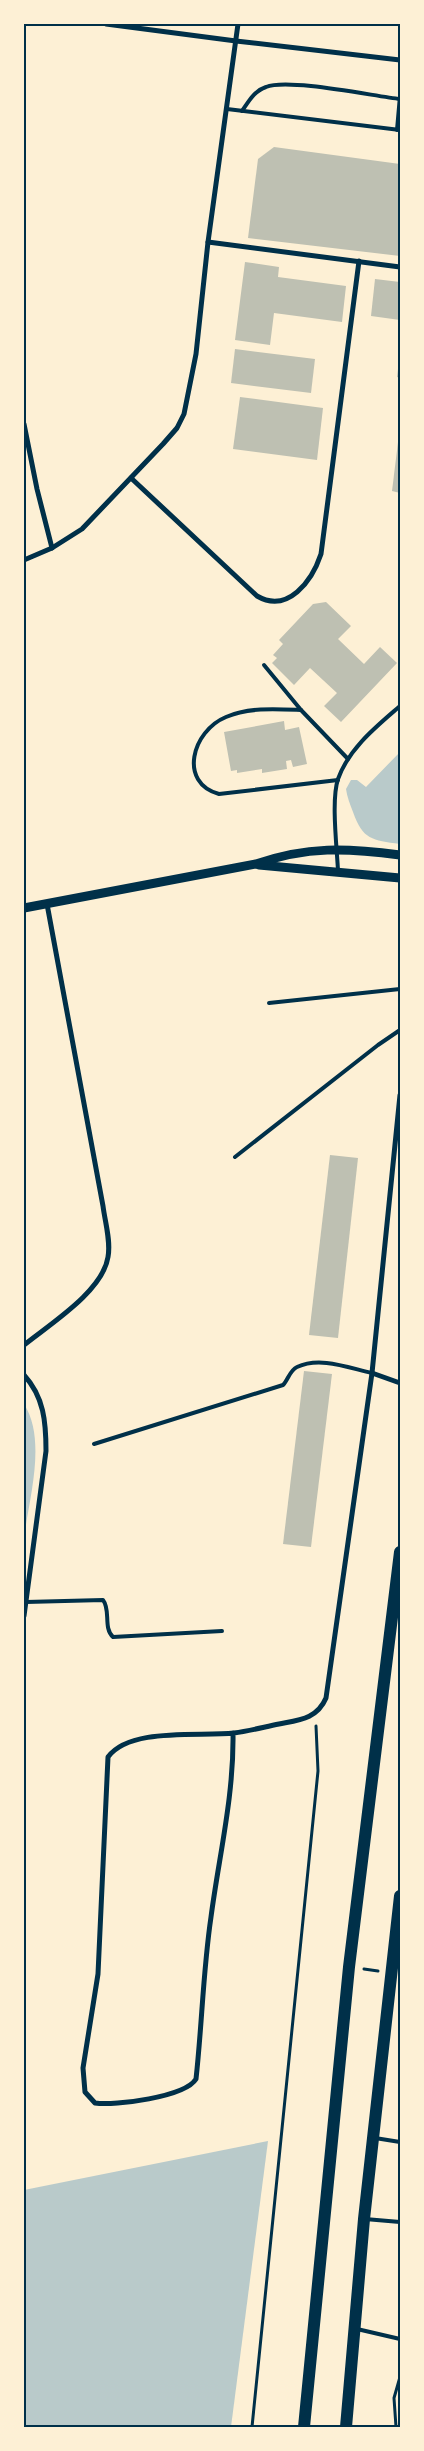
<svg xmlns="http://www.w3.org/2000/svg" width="424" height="2451" font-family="Signika,sans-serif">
<rect width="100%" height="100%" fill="#fdf0d5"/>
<!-- green -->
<g fill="#b9caca">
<path d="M400 752V844C372 840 363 840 353 812 350 804 347 797 346 789L351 780H357L366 787Z"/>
<path d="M24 1404C47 1440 29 1498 24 1538Z"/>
<path d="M268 2141 231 2427H24V2190Z"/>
</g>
<!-- building -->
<g fill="#bec0b2">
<path d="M274 147 400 164V256L248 238 258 159Z"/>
<path d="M245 262 279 267 278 277 346 286 342 322 274 313 270 345 235 340Z"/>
<path d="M375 279 400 282V320L371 316Z"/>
<path d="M235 349 315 359 311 393 231 383Z"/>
<path d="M399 361H400V378L397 377Z"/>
<path d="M240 397 323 408 317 460 233 449Z"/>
<path d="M399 434H400V493L392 491Z"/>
<path d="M326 602 351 626 338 639 364 664 380 647 397 663 341 722 324 706 337 693 310 668 294 685 272 663 277 658 273 655 283 644 279 640 313 604Z"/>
<path d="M284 721 285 730 299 727 307 764 293 767 291 760 286 761 287 769 262 773V769L237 773V770L231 771 224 732Z"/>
<path d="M330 1155 358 1158 338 1338 309 1335Z"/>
<path d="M304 1371 332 1374 311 1547 283 1544Z"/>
</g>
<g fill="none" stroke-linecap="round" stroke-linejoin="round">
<!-- path -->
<g stroke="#003049" stroke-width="3">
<path d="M364 1969 378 1971"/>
<path d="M252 2427 318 1771 316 1726"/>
<path d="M396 2427 394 2398 400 2377"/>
</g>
<!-- service -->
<g stroke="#003049" stroke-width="4">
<path d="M227 109 400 130"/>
<path d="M242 111C249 101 254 91 266 87 288 78 373 96 400 99"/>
<path d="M397 130 400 96"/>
<path d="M264 665 301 710 348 759"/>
<path d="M301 710C277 709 249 707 226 717 192 731 178 783 219 794L338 780"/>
<path d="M338 871C337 848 331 800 338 779 349 748 377 726 400 706"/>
<path d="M269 1003 400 989"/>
<path d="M235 1157 378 1045 400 1030"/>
<path d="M94 1444 283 1385C288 1380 290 1370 297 1367 320 1356 349 1368 372 1373"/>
<path d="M26 1602 103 1600C111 1610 103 1628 113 1637L222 1631"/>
<path d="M375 2138 400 2142"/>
<path d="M365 2219 400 2222"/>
<path d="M357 2329 400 2339"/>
</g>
<!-- minor -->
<g stroke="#003049" stroke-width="5">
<path d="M106 24 236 41 400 60"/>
<path d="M208 242 400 267"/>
<path d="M24 424 37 489 52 548"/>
<path d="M131 478 257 596C288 614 312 581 321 554L359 261"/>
<path d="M24 560 52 548 82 529 163 444 177 428 184 414 196 354 208 242 238 24"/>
<path d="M24 1345C50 1324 103 1291 108 1257 111 1241 105 1222 103 1206L47 904"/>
<path d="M372 1373 400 1383"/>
<path d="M24 1375C44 1397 46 1422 46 1451L24 1616"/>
<path d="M233 1733C234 1796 219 1856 211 1917 203 1971 202 2025 196 2079 185 2097 115 2106 95 2103L85 2092 83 2068 98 1974 108 1757C130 1727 200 1737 234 1733 249 1731 264 1727 279 1724 299 1720 317 1719 326 1698L372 1373 400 1095"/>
</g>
<!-- tertiary -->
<g stroke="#003049" stroke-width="9">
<path d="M259 865 400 878"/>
<path d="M24 908 256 864C307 846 347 848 400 855"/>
</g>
<!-- primary -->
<g stroke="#003049" stroke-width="12">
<path d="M304 2427 349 1967 400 1552"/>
<path d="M346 2427 364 2219 400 1896"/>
</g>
</g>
<!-- border -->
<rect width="424" height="2451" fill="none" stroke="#fdf0d5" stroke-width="50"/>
<rect x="25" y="25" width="374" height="2401" fill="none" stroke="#003049" stroke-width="2"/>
</svg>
